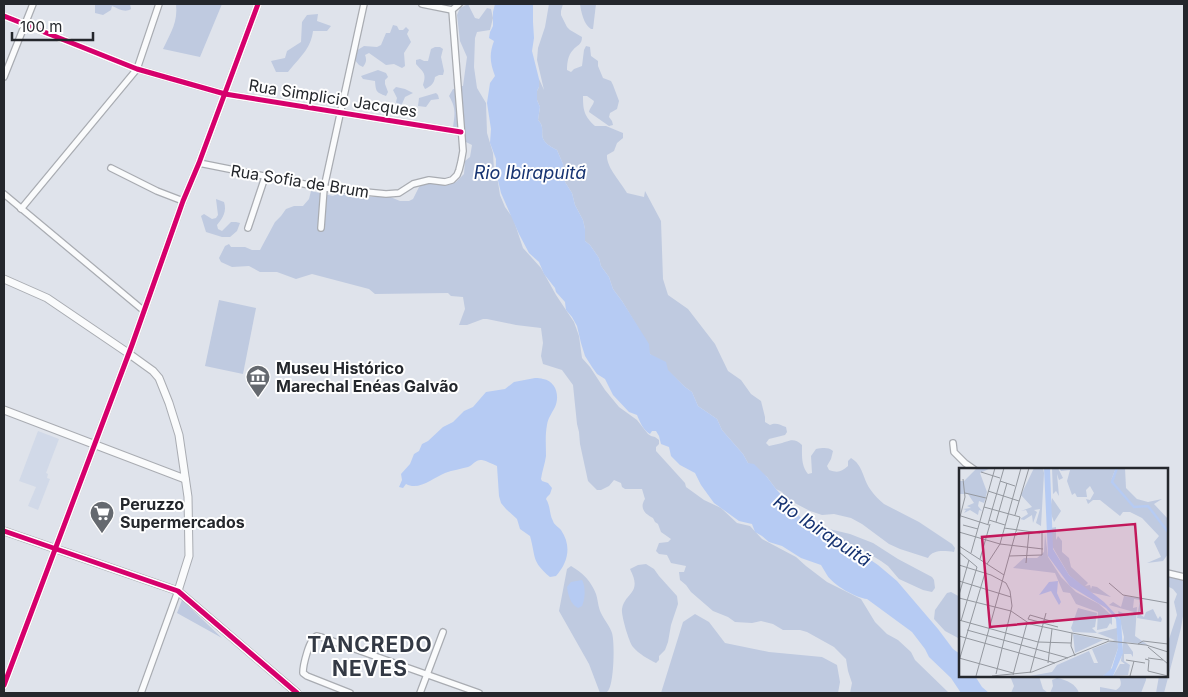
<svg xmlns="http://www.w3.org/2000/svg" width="1188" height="697" font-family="Inter,sans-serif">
<rect width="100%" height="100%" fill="#dfe3eb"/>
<!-- built -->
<path fill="#d1d9e8" d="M38 431 59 439 46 473 48 474 47 478 50 479 38 510 28 506 36 487 19 481Z"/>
<!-- green -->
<g fill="#bfcae0">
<path d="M95 4H130L131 9C125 13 119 9 112 6L111 10 103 15 95 13Z"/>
<path d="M176 4H222L200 57 163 49C171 32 178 22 176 4Z"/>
<path d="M468 4 475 18 479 19 487 8 491 9 493 18 490 30 477 32 475 38 474 67 477 88 486 103 487 133 493 153 494 170 498 182 500 195 505 207 513 218 523 248 541 268 556 295 574 322 579 336 582 358 590 367 605 390 619 407 637 420 648 434 651 436 655 437 659 440V444L656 447V451L685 483 686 487 704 500 721 508 737 523 750 526 762 539 796 557 806 566 827 582 861 599 875 622 887 634 898 640 911 652 915 660 949 693H850L852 683 848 671 846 659 834 647 807 632 800 630H783L773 624 761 621 752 623 735 622 728 617 713 611 691 592 686 585 680 580 679 572H684L686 566 671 563 667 555 659 554 656 551 659 543 668 542 671 539 661 532 658 524 655 522 653 518C645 514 639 508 645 499L642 489H625L622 487 621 483 614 480 609 486 601 490H597L588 481 580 444 579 432 577 424 573 385 562 370 543 364 541 356 543 343 541 328 516 325 487 319H483L467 325H459L465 309 463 297 451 296 448 293 375 294 369 289 312 274 296 279 277 272H260L249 266 232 267 221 262 219 258 225 246 229 244 231 247H245L252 250H260L275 222 281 216 286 209 294 206H303L309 199 311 191 333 196 337 194 372 197 388 196 400 201H409L413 199 419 187 422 184 431 183 448 185 456 182 464 174 465 161 470 157 472 145 460 139V131L453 127C455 113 456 108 449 96L453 89H457L460 86H463L467 57 460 41 457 15 460 8Z"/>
<path d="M549 4H563L561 11V15L567 27 570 30 582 37C582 45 577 45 573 50 568 55 567 63 567 70L571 72 574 69 582 66 584 50 586 46 590 47 591 56 598 61V66L603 78 611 81 613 85 619 101 617 109 610 113 609 117 612 121 613 125 609 126 589 112C590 107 593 106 594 101L587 96H583C583 110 584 116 595 126H606L623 133V138L617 143 614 151 607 155C606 167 621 182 627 193L644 197 645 191 661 221 663 279 668 295 688 309 715 344 728 371 741 380 751 394 761 401 765 417V422L770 425C776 422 780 425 786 427L787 432 785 435 769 439 766 443 769 446C772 445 775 445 778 444 788 442 793 436 802 445 802 455 801 466 808 474L812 473 811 456 816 449C823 448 828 447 833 451L831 459 827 466 829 470C838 473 841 472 848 466V461L851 458C863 465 863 479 870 489 874 495 879 500 884 504L919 522 952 544 955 548 954 552C945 551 933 549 928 558L900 549 889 544 862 524 851 518 834 514 822 515 810 511 787 499 782 492 776 489 767 477 748 463 743 454 722 430 717 419 698 406 692 392 685 387 650 354 640 331 622 301 613 289 609 277 601 266 599 258 590 245 585 241V229L583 220 575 205 572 193 565 182 563 164 557 150C532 138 549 131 538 120L540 107 537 100V91L539 87V79L544 90 537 60 538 48 545 27Z"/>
<path d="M580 4H596L593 29H591C584 25 581 12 580 4Z"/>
<path d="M318 14 317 21 331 26 327 31H313C311 49 299 58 288 72H276L271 61 285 58 287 51 301 42 302 22 307 15Z"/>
<path d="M393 25 397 26 399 30H403L406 27 409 30 407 34 411 42 404 53 405 66 402 68 394 64 386 65 369 53 365 55C367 60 366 63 363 67L359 65 354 59 356 51 364 46 377 47 381 45 386 33H390Z"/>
<path d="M435 47H440L443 49 441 57 444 71 443 75H439L435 77C434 84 431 86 425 89L423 85C427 73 423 72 416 64V60L420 59 424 61H428L431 49Z"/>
<path d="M378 70 386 73 388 77 385 80V84L388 92 386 96C376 92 376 92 375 81L363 79 361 76Z"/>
<path d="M396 87 405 89 413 93 405 97 402 104 398 105 396 102 397 98 393 90Z"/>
<path d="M436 93 438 95 439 99 431 100 426 107 418 106 419 98Z"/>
<path d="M216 199 224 202C227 211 223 218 217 225L218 229 222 231 231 222H236L240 223 237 231 230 237H222L206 232 201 216 204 214 212 219 216 218 218 215Z"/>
<path d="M219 300 256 308 243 374 205 366Z"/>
<path d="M825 528 850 534 873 543 898 559 932 577 934 580 935 588 932 592 923 590 899 579 888 566 881 561 858 547 833 537 825 532Z"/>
<path d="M646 564 654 569 659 576 677 596 678 604 671 625 668 642 665 650 659 656V660L656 663C648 659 639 654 633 647 629 642 621 615 622 609 625 592 643 594 630 569L638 565Z"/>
<path d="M571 566C583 573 591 581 596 594 598 600 598 607 601 613 604 620 610 626 612 633 615 643 614 684 608 691 605 694 604 693 600 693L589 664 559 611 567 569Z"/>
<path d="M1167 575 1184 580V610L1181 628 1164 693H1156L1159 676H1167V645L1177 615 1174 602 1177 594 1173 589 1167 586Z"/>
<path d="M951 592 960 597V639L945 631 934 619 935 610 947 593Z"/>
<path d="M182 600 222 638 177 613Z"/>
<path d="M695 614 709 622 725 643 769 652 822 657 837 665 840 682 838 693H661L683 622Z"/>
<path d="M1010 676H1039L1043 689 1048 693H1011L1014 686Z"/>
<path d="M1119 676H1146V680L1141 693H1100V687L1116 690C1123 686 1121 682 1119 676Z"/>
<path d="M1057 678C1067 680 1076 684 1079 693H1050L1053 686 1052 680Z"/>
</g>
<!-- water -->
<g fill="#b6cbf3">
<path d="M495 4H533V22L534 38 532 51 539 79V87L537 91V100L540 107 538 120C549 131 532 138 557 150L563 164 565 182 572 193 575 205 583 220 585 229V241L590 245 599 258 601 266 609 277 613 289 622 301 649 344 650 354 666 362 668 370 685 387 692 392 698 406 717 419 722 430 743 454 748 463 754 464 767 477 776 489 795 510 800 517 832 536 838 542 850 546 878 565 897 581 938 629 953 649 960 654V676H975L982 687 989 693H961L951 678 929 657 925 649 912 632 867 599C856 598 833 585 827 575 825 572 823 568 821 565L801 558 782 546 769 542 762 536 755 532 752 524 739 521 714 503 701 485 695 473 680 465 671 456 669 447 661 444 659 436 656 431H652L650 434C643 430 640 422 637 415L629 412 613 395 605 379 597 374 592 367 585 356 581 343 577 326 572 317 566 310 565 302 556 292 555 288 544 274 539 262 529 253 519 234 501 193 496 172V159L490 143 491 129 487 103 490 83 495 76C490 63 489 54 494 41L489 38 490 32 493 26V12Z"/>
<path d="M535 378C538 378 541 378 543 379 556 381 560 396 555 407 552 413 548 418 547 425 545 435 546 446 546 456 545 464 542 471 541 479L542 481 548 483 552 488 550 494 547 497 546 499C551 507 549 514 553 521 554 525 559 527 561 530 572 546 568 563 556 576L550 577C531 561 536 557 530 536L520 529 517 519 506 509 501 503 499 496 497 466C492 464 487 461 482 460 476 459 473 465 468 467 461 469 453 470 445 473 433 478 419 491 406 484L403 488 399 487 402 480 401 474 410 464 414 454 419 451 422 444 428 441 443 427 453 422 464 411 473 407 486 392 505 389 514 382Z"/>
<path d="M582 580C586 587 585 599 582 606L578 608C571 605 568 595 567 587L571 582Z"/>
</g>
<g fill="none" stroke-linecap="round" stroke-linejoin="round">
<defs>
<g id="minor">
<path d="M422 4 452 10"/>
<path d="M4 16 137 69 225 94 461 132"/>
<path d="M4 77 33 4"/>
<path d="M199 163 324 188 386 194 399 193 413 184 429 180 445 182 452 180 457 175 459 170 461 162 463 151 452 10 459 4"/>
<path d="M111 168 157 191 183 201"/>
<path d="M4 194 144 311"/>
<path d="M21 209 137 69 159 4"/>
<path d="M248 228 265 177"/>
<path d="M321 228 324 188 364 4"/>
<path d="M953 443 954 452 965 463 975 470"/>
<path d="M1167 573 1184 577"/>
<path d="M4 685 132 345 183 201 199 163 258 4"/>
<path d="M141 693 178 591"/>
<path d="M350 693 307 676 303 673C303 666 309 638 317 636 318 636 320 637 321 637L479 693"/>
<path d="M420 693 443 632"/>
</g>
<g id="tertiary">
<path d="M4 279 47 298 128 353 153 371 159 378 169 403 179 435 188 497 189 556 178 591"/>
<path d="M4 410 185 479"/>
<path d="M4 531 178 591 297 693"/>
</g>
</defs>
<!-- minor casing -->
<use href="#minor" stroke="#a9acb2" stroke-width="8"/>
<!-- tertiary casing -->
<use href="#tertiary" stroke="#a9acb2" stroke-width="9"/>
<!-- minor -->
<use href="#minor" stroke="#fafbfc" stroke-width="5.5"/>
<!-- tertiary -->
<use href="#tertiary" stroke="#fafbfc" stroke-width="7"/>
<defs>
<g id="cycleway">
<path d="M4 16 137 69 225 94 461 132"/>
<path d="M4 531 178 591 297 693"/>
<path d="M4 685 132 345 183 201 199 163 258 4"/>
</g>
</defs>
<!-- cycleway casing -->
<use href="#cycleway" stroke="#fff" stroke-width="8"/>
<!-- cycleway -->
<use href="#cycleway" stroke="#d6006c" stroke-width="5"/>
</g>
<!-- icons -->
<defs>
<symbol id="museum-pin" viewBox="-11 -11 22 30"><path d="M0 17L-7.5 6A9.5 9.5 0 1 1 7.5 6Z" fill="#65696f" stroke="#fff"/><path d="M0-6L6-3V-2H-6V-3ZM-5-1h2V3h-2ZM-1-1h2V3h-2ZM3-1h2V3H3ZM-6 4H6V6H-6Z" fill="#fff"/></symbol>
<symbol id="supermarket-pin" viewBox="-11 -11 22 30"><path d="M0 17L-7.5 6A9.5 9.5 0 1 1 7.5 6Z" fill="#65696f" stroke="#fff"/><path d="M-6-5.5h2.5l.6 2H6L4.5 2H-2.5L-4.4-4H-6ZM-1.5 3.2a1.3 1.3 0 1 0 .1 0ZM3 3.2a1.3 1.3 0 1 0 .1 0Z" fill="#fff"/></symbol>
</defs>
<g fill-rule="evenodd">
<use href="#museum-pin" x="244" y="363" width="28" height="38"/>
<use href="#supermarket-pin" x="88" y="499" width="28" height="38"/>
</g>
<g text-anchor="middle" stroke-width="4" stroke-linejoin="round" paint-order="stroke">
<!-- street labels -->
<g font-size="16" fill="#24272c" stroke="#fff">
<text transform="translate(333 98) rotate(9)" y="6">Rua Simplicio Jacques</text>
<text transform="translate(300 181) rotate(9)" y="6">Rua Sofia de Brum</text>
</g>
<!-- poi labels -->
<g font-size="16" font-weight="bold" fill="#24272c" stroke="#fff" text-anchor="start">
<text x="276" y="374">Museu Histórico<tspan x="276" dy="18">Marechal Enéas Galvão</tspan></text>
<text x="120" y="510">Peruzzo<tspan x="120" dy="18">Supermercados</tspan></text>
</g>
<!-- water labels -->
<g font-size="18" font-style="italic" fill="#173472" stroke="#fff">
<text x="530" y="179">Rio Ibirapuitã</text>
<text transform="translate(822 531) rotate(34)" y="6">Rio Ibirapuitã</text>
</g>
<!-- district labels -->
<g font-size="21" font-weight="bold" letter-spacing="1" fill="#333944" stroke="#fff">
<text x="370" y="652">TANCREDO<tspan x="370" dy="24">NEVES</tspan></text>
</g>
</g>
<!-- overview -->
<g transform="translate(959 468)">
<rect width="209" height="209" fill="#dfe3eb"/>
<path d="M32 0 21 5 28 24 25 35 20 33 19 38 23 43 20 42 19 47 11 42 5 45 7 42 4 41 12 40 8 38 15 35 9 26H0V13H5L17 1ZM75 0H84L85 5 82 58 77 55 81 41 75 42 78 44 74 55 73 47 65 52 61 51 69 46 67 42 62 43 73 39 62 27ZM93 0H99L104 10 100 12 98 6 100 28 97 23 94 26ZM100 0H157L152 12 158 0H166L167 20 178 31 189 34 203 31 195 36 209 51V86L204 93 188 95 202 89 195 74 200 68 183 50 171 44H164L161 48 141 32H134L129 36 127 31 131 32 135 25 131 18 127 22 128 29H118L116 25 113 27 108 13 111 2 102 3ZM93 30 102 43 95 54 91 43ZM97 59V72L99 68 103 73V84L110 90 112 99 129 115 126 118 131 117 132 121 133 118 138 119 152 129 130 124 110 107 93 78 92 60ZM86 65 89 89 102 109 117 124 140 136 153 148V157L151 155 148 160 138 162 139 144 117 136 111 125 104 124 96 105 54 100 65 90H78L85 84ZM165 128 173 129 205 134 183 131 180 146 185 149 187 144 194 141 199 151 201 148 203 151 202 154 178 150 181 132 175 131 174 140 178 139 176 168 189 177 167 174 174 184V189L172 186H165V193L171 197 169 207 154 208 161 196H166L162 193 165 169 159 143 171 148 175 144 150 137 154 134 162 139ZM119 140 138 145 136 159 133 160 138 165 158 160 159 180 151 203 144 208H71L93 204 98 197 130 183 135 195H139L133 181 156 172 138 165 114 164 112 160ZM114 166 144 172 116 185Z" fill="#bfcae0"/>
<path d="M85 0H91L94 81 110 107 145 134 162 152 164 185 154 208H144L153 200 159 180 157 151 147 140 111 118 89 88ZM99 113 98 125 102 134 100 137 92 123 80 127 90 114Z" fill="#b6cbf3"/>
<path fill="none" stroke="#b6cbf3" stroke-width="2.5" d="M158 0 153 14 175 39 189 38 209 64"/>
<path fill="none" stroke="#94989f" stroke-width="1" d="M22 4 41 10M41 13 56 18M29 23 60 33M6 25 27 30M56 47 70 0M2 48 30 57M30 52 46 57M0 53 6 29 4 11M37 54 48 15M29 56 45 0M4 57 19 61M45 60 81 65M0 64 41 76 84 81M0 78 45 107M0 84 18 99 2 153M12 85 36 0M50 88 83 87V63M21 91 31 56M67 95 70 64M28 96 41 76 62 0M0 97 32 107 47 115 51 123 53 138 37 206M0 113 52 129M150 115 164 127 209 135M0 127 10 92M0 130 52 143 71 156 113 165M0 152 79 174 112 175M95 154 71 147 69 151 99 159M8 162 109 190M0 168 96 195M179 176 184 173 209 176M189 179 209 196M116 188 112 178 113 165 150 172M0 190 54 205M189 190 204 192M186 191 190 192 189 203 209 208M167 192 186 195M0 193 26 105M89 195 93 161M71 205 87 145M54 207 68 155M17 208 61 49 25 39M33 208 73 204 150 173 187 177 209 184M171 208 175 193"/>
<path fill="#c2185b" fill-opacity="0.15" stroke="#c2185b" stroke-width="2.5" d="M176 56 183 145 31 159 23 69Z"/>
<rect width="209" height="209" fill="none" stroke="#24272c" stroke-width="2.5"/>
</g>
<!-- border -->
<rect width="1188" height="697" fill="none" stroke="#24272c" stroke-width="10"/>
<!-- scale -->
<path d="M12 32v8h81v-8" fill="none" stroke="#24272c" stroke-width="2.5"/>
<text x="20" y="32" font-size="15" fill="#24272c" stroke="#ffffff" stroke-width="4" paint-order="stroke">100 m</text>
</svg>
